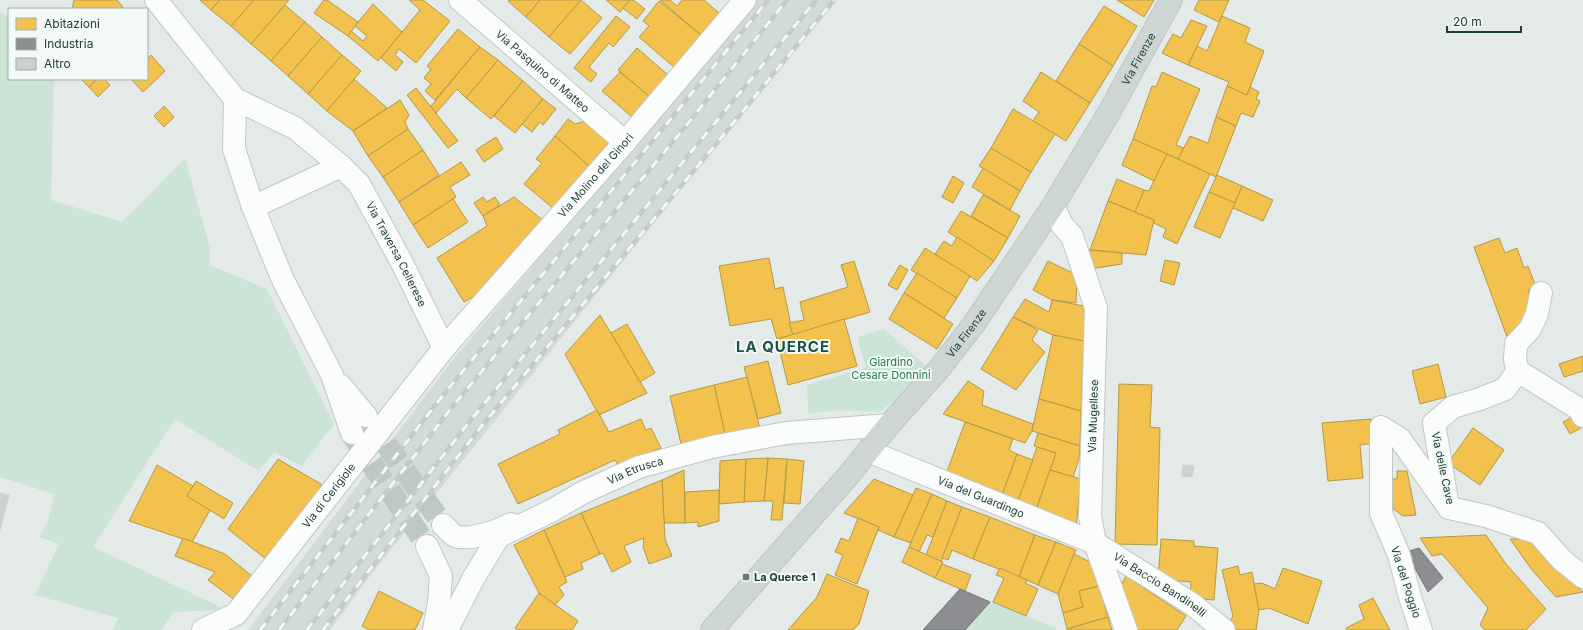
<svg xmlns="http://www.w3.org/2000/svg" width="1583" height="630" font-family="Inter,sans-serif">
<rect width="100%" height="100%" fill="#e4eae8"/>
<!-- built -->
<path fill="#d1dcd8" d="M755 0H833L369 577 330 630H248L451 362 699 70Z"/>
<!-- green -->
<g fill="#cce4d6">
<path d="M0 12 9 16V79H54L51 200 122 222 185 158 210 248 209 265 267 289 334 424 302 466 274 452 259 471 175 419 93 547 227 610 174 612 161 630H113L118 618 35 595 59 544 39 537 48 522 54 494 0 477Z"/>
<path d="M884 329 925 365 904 393 879 412 837 410 808 414 807 385 866 368 857 337Z"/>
<path d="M990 602H993L1056 628 1055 630H965Z"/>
</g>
<!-- homes -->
<g fill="#f2c14e" stroke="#b39a48">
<path d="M74 0H117L123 7 121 9H72Z"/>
<path d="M200 0H220L211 10Z"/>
<path d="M220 0H254L231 26 211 10Z"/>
<path d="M254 0H289L251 44 231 26Z"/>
<path d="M324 0H327L358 22 348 36 314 13Z"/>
<path d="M409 0H423L450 21 416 63 399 49 395 55 403 62 396 71 381 58 420 10Z"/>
<path d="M509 0H540L526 17 508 1Z"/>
<path d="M540 0H581L549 37 526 17Z"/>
<path d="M581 0 602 18 570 54 549 37Z"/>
<path d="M606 0H630L620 12Z"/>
<path d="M630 0H633L645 9 637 19 623 8Z"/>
<path d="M660 0H670L677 6 682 0H704L720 14 702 36Z"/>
<path d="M1117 0H1154L1144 17Z"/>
<path d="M1199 0H1229L1219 22 1194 10Z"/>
<path d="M659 1 702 36 675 68 639 37 649 26 643 21Z"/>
<path d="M373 4 402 32 378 61 348 36 351 31 363 41 367 36 355 26Z"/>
<path d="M285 5 305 22 271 61 251 44Z"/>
<path d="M1104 6 1137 26 1113 66 1079 44Z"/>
<path d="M616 16 630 27 613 47 609 43 589 67 597 74 591 82 574 68Z"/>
<path d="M1222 16 1250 28 1245 42 1264 51 1247 95 1227 86 1229 82 1188 65 1197 46 1207 51Z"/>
<path d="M1191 20 1207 26 1188 65 1162 53 1173 34 1181 38Z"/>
<path d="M305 22 322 37 288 76 271 61Z"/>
<path d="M458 29 480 47 435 100 425 91 431 84 424 78 431 69 427 66Z"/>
<path d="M322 37 342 55 308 94 288 76Z"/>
<path d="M1079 44 1113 66 1090 103 1056 81Z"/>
<path d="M480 47 498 60 466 98 457 89 436 113 431 106Z"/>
<path d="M637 48 668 75 650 97 618 70Z"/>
<path d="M151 55 165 71 143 92 131 79H147V56L148 58Z"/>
<path d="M342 55 361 71 327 111 308 94Z"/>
<path d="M498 60 523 81 491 119 466 98Z"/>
<path d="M620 72 650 97 633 118 602 91Z"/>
<path d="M1041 72 1090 103 1066 141 1033 121 1039 112 1023 101Z"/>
<path d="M1162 72 1200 89 1176 145 1184 148 1178 159 1133 139 1152 86 1156 87Z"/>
<path d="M84 79H97L89 87 82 80Z"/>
<path d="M97 79H104L110 85 98 97 89 87Z"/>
<path d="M354 79 387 108 353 131 327 111Z"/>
<path d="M523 81 543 99 515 133 494 116Z"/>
<path d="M1227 86 1247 95 1250 87 1259 92 1256 99 1260 101 1253 117 1241 113 1236 126 1216 117Z"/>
<path d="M416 88 458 141 448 148 407 95Z"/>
<path d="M543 99 556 109 543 125 540 122 532 132 522 124Z"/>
<path d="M400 100 409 115 405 122 408 129 368 156 353 131Z"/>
<path d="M164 106 174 117 164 127 154 116Z"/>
<path d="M1013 109 1055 134 1031 172 991 148Z"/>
<path d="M1216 117 1236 126 1216 177 1178 159 1190 136 1208 143Z"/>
<path d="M568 119 575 124 585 121 611 143 590 167 555 136Z"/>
<path d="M408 129 423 150 383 177 368 156Z"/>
<path d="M555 136 590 167 554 209 524 184 542 163 536 159Z"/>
<path d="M496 137 503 149 484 162 476 150Z"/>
<path d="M1133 139 1167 154 1154 181 1122 165Z"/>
<path d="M991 148 1031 172 1020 191 979 166Z"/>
<path d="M423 150 439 175 399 202 383 177Z"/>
<path d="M1167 154 1210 174 1177 244 1163 237 1166 229 1154 223V220L1135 212 1144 190 1149 191Z"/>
<path d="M461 162 470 175 450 187 456 197 413 225 399 202Z"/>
<path d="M983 168 1020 191 1010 210 972 187Z"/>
<path d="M1217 175 1242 186 1235 203 1209 192Z"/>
<path d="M953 176 964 183 953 203 942 197Z"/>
<path d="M1117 179 1144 190 1135 212 1108 201Z"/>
<path d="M1242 186 1273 200 1263 221 1233 208Z"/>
<path d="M1209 192 1235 203 1220 238 1194 227Z"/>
<path d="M983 195 1020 216 1008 238 971 216Z"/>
<path d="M483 197 487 202 495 197 500 205 483 216 474 203Z"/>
<path d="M514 197 544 221 484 291 464 302 437 258 487 226 483 216Z"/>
<path d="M453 199 468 222 428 248 413 225Z"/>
<path d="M1108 201 1154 220 1146 255 1090 250Z"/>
<path d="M961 211 1008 238 994 261 948 232Z"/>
<path d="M957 237 994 261 977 281 935 254 944 241 952 246Z"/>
<path d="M1499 238 1505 253 1517 248 1524 268 1528 266 1536 287 1528 290 1535 308 1529 329 1507 337 1474 247Z"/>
<path d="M925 248 970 276 957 298 911 270Z"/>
<path d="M1090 250 1122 253V264L1090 269 1088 256Z"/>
<path d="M769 258 775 289 783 287 793 335 777 339 771 319 730 326 719 266Z"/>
<path d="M1165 260 1180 263 1174 285 1160 281Z"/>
<path d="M854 261 870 312 793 335 789 323 804 320 800 302 848 287 841 265Z"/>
<path d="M1048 261 1077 275 1076 303 1052 300 1033 290Z"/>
<path d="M900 265 908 270 897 290 888 285Z"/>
<path d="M917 273 957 298 944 318 904 293Z"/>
<path d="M904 293 953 324 937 349 889 319Z"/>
<path d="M1025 299 1049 312 1052 300 1084 306 1086 315 1084 341 1053 335 1013 317Z"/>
<path d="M600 315 647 393 599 415 565 354Z"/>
<path d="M1013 317 1038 330 1032 340 1045 352 1016 390 981 369Z"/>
<path d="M844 319 857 366 788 385 777 339Z"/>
<path d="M627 324 655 373 640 382 611 333Z"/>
<path d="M1053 335 1084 341 1081 411 1039 399Z"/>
<path d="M1583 356V371L1564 377 1559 364Z"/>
<path d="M768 361 781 413 758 419 744 367Z"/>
<path d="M1438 364 1446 397 1420 404 1412 371Z"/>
<path d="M747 377 760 429 725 434 714 385Z"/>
<path d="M968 381 984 391 982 405 1033 424 1032 431 1025 443 943 414Z"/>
<path d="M1119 384 1152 385 1150 427 1160 428 1157 545 1115 544Z"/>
<path d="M714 385 725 434 681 444 670 396Z"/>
<path d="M1039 399 1081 411 1080 446 1032 431Z"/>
<path d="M597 410 609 432 641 419 646 430 651 428 661 448 618 465 615 460 518 504 498 464 560 434 558 430Z"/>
<path d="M1574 416 1581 428 1570 434 1563 422Z"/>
<path d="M1371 419 1374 443 1360 445 1363 478 1328 481 1322 423Z"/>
<path d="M965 422 1013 439 1009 450 1017 454 1001 498 945 477Z"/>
<path d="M1473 428 1504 450 1480 485 1448 463Z"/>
<path d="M1038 433 1080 446 1079 459 1073 477 1050 470 1056 453 1034 446Z"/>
<path d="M1037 447 1056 453 1036 510 1017 503Z"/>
<path d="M1017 454 1033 460 1017 503 1001 498Z"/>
<path d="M768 458 787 459 782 520H771L773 501H764Z"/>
<path d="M768 458 764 501 744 502 746 459Z"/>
<path d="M278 459 321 484 317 506 271 563 228 529Z"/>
<path d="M746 459 744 502 719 504 720 461Z"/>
<path d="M787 459 804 461 800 504 784 503Z"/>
<path d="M157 465 193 486 187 496 210 510 192 542 129 521Z"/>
<path d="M684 470 685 523H664L662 480Z"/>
<path d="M1050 470 1081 479 1076 527 1036 510Z"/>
<path d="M1397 471H1407L1416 515 1403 516 1391 507 1389 479H1397Z"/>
<path d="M874 479 913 495 894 537 878 530 879 527 844 513Z"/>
<path d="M662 480 665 539 672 556 649 564 643 547 644 538 624 546 631 562 612 572 603 553 600 554 581 513Z"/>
<path d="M196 481 233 503 224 519 187 496Z"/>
<path d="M916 488 932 494 911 543 894 537Z"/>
<path d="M719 490V521L698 527V522L685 523V492Z"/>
<path d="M932 494 947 501 933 537 927 535 919 552 909 547Z"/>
<path d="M947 501 962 507 941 562 926 555Z"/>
<path d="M962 507 990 517 973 559 952 550 948 560 942 558Z"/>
<path d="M581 513 600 554 581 563 583 569 565 577 544 530Z"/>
<path d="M990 517 1035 535 1019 577 973 559Z"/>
<path d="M858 518 879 527 857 584 835 575 843 555 835 552 841 538 849 541Z"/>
<path d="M544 530 567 582 559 587 564 595 555 605 539 593 514 545Z"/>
<path d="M1035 535 1056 542 1038 585 1019 577Z"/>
<path d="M1486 535 1506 564 1546 609 1526 630H1485L1480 625 1488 608 1442 554 1432 556 1420 538Z"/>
<path d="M183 538 225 554 258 581 240 604 208 580 215 572 175 556Z"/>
<path d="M1161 539 1194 541V546L1218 548 1214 600 1190 598 1191 582 1158 579Z"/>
<path d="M1510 539H1533L1551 562 1583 592 1556 597 1532 570Z"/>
<path d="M1056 542 1076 550 1058 594 1038 585Z"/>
<path d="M909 547 943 562 935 578 902 562Z"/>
<path d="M1074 554 1094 564 1099 586 1079 591 1083 607 1063 613 1058 594Z"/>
<path d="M942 564 971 575 965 591 935 578Z"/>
<path d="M1238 566 1240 575 1252 572 1259 610 1256 630H1231L1227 627 1233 616 1222 570Z"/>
<path d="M1000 568 1027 580 1025 583 1038 589 1026 616 993 602 1004 578 996 575Z"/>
<path d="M1283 568 1322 581 1308 624 1269 608 1259 610 1254 584 1262 583 1275 589Z"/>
<path d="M827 574 869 591 859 624 853 630H788L817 597Z"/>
<path d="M1126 576 1186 616 1177 630H1130L1117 592Z"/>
<path d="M1099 586 1108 617 1067 629 1063 613 1083 607 1079 591Z"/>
<path d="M379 591 423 613 415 630H369L362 626Z"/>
<path d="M539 593 578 621 572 630H518L515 628Z"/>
<path d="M1373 598 1390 630H1347L1346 628 1364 619 1359 605Z"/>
<path d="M1108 617 1112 630H1067V629Z"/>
</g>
<!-- industry -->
<g fill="#8d8d92" stroke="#6c7678">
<path d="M1419 548 1443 578 1428 592 1406 552Z"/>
<path d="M960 589 990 602 965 630H923Z"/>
</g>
<!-- building -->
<g fill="#cbd1cf" stroke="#cdd3d1">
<path d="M1183 465 1194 466 1192 477 1182 476Z"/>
<path d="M0 493 9 495 0 530Z"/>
</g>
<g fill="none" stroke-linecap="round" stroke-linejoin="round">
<!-- minor-tunnel -->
<g stroke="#bdc8c5" stroke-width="22" stroke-dasharray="22 11" stroke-linecap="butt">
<path d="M367 417 443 525"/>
<path d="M353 436 427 546"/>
</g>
<defs>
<g id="minor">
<path id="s1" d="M156 0 235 99 295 128 341 166 359 184 401 261 444 348"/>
<path id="s2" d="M460 0 625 142"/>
<path d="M235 99 234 149 253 207 283 280 332 375 352 433"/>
<path d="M1053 206 1062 225 1072 236 1096 308 1090 516 1095 543 1126 630"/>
<path d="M253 207 341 166"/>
<path d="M1518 371 1579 409 1583 416"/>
<path d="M340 385 366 416"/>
<path id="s3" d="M868 451 1095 543 1192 604 1224 630"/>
<path d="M1447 501 1434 423 1453 407 1480 399 1505 389 1518 371 1515 360 1516 344 1530 329 1537 314 1541 293"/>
<path d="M1449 508 1486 516 1538 533 1562 560 1583 577"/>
<path d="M443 525C447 528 451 534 455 536 470 541 498 531 511 524"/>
<path d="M427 546 441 576 439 602 434 630"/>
<path id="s4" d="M203 630 236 614 444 348 625 142 745 0"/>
<path id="s5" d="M447 630 473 579 499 536 551 511 582 493 639 467 712 447 786 433 889 425"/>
<path d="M1421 630 1410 597 1399 555 1381 513V427L1400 439 1449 508"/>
</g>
<g id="major">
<path id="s6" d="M712 630 848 476 889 425 939 369 974 324 1053 206 1107 116 1171 0"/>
</g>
</defs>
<!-- minor casing -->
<use href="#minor" stroke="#c1c7c5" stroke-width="24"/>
<!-- major casing -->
<use href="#major" stroke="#bcc6c4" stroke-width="24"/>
<!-- minor -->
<use href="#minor" stroke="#fbfcfc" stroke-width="22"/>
<!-- major -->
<use href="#major" stroke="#cdd6d4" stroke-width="22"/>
<defs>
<g id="rail">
<path d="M260 630 444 394 669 121 768 0"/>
<path d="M279 630 453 406 681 132 787 0"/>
<path d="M307 630 470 421 816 0"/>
<path d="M323 630 480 428 707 155 834 0"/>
</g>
</defs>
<!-- rail casing -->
<use href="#rail" stroke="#c6cbca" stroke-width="4.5"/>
<!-- rail -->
<use href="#rail" stroke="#f2f9f6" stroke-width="3" stroke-dasharray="9" stroke-linecap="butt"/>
</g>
<!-- markers -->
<rect fill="#657b77" stroke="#f2f9f6" stroke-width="1.5" x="742" y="573" width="8" height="8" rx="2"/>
<g text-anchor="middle" stroke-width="4" stroke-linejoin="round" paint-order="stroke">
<!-- street labels -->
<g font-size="11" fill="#203f3a" stroke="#f2f9f6">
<text dy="4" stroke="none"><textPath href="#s6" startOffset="715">Via Firenze</textPath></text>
<text dy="4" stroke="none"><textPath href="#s2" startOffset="109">Via Pasquino di Matteo</textPath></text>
<text dy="4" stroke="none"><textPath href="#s4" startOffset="604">Via Molino del Ginori</textPath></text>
<text dy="4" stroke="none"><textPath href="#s1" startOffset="358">Via Traversa Cellerese</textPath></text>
<text dy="4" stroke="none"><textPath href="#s6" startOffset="391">Via Firenze</textPath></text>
<text transform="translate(1093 416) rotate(-88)" y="4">Via Mugellese</text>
<text transform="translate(1443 468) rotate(78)" y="4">Via delle Cave</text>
<text dy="4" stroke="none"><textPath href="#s5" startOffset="259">Via Etrusca</textPath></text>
<text dy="4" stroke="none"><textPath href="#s4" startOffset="187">Via di Cerigiole</textPath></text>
<text dy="4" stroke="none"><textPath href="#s3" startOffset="122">Via del Guardingo</textPath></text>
<text transform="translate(1406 582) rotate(72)" y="4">Via del Poggio</text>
<text dy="4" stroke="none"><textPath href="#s3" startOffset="322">Via Baccio Bandinelli</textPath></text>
</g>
<!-- park labels -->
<g font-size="11" fill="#267a50" stroke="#f2f9f6">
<text x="891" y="366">Giardino<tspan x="891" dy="13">Cesare Donnini</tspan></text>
</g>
<!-- poi labels -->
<g font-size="11" font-weight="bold" fill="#203f3a" stroke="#f2f9f6" text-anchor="start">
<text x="754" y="581">La Querce 1</text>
</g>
<!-- district labels -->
<g font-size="15" font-weight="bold" letter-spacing="1" fill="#1a534c" stroke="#f2f9f6">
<text x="783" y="352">LA QUERCE</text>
</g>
</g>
<!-- legend -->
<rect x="8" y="8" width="140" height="72" fill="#f2f9f6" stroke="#9eafab"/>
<rect x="16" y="18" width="20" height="12" fill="#f2c14e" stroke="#9eafab"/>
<text x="44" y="28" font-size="12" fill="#203f3a">Abitazioni</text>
<rect x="16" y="38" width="20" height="12" fill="#8d8d92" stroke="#9eafab"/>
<text x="44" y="48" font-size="12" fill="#203f3a">Industria</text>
<rect x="16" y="58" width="20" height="12" fill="#cbd1cf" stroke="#9eafab"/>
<text x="44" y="68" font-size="12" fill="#203f3a">Altro</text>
<!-- scale -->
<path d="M1447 26v6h74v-6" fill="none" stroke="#203f3a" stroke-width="2"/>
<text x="1453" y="26" font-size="12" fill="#203f3a" stroke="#f2f9f6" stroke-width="3" paint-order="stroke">20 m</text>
</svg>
